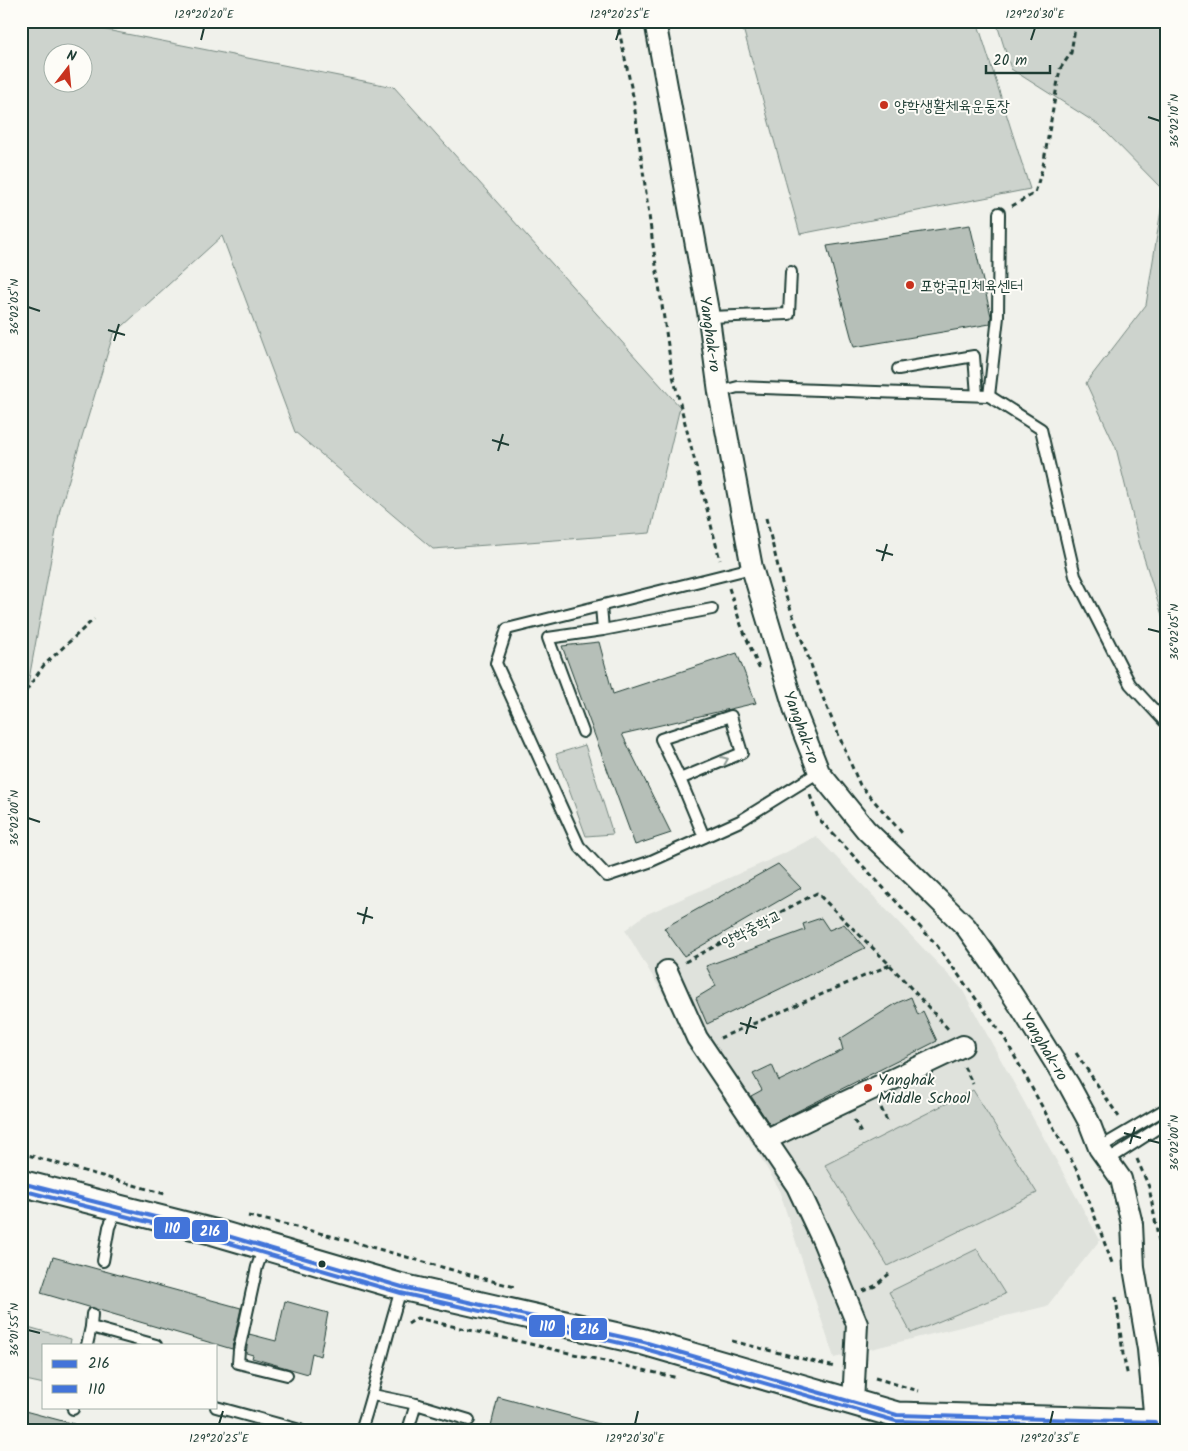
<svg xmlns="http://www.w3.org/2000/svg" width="1188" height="1451" font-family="Kalam,'Poor Story',sans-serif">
<rect width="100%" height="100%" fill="#f0f1eb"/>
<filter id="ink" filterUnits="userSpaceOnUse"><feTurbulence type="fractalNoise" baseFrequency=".02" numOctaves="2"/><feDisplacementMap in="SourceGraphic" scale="10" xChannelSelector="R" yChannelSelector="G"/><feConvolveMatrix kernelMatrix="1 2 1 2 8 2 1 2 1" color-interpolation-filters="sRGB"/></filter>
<g filter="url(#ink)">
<!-- built -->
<path fill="#dfe2dc" d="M816 836 962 989 1100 1240 1047 1306 834 1358 778 1187 625 930 645 915 783 854Z"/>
<!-- green -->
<g fill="#cdd3cd" stroke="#768880" fill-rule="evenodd">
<path d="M21 21H76V24L394 87 680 407 650 533 433 549 295 432 222 236 113 335 60 509 21 723ZM82 52V82H52V52Z"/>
<path d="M741 21H977L1030 189 800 234Z"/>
<path d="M996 21H1167V631L1139 542 1116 448 1086 383 1146 305 1164 191 1099 125 1011 69Z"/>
<path d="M585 745 613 834 586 836 556 754Z"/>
<path d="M973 1090 1037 1193 888 1266 825 1165Z"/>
<path d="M977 1249 1005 1294 911 1333 889 1292Z"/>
<path d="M28 1327 71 1339 70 1345H44V1384L21 1379V1356Z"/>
</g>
<!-- building -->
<g fill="#b6bfb8" stroke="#1f3d34">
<path d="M970 225 991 316 990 324 854 347 827 246Z"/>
<path d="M599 642 613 694 737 653 756 703 622 734 671 833 635 845 562 646Z"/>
<path d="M778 864 801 888 684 956 664 928Z"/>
<path d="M821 918 829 930 844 924 865 948 707 1024 696 998 716 986 706 966 805 930 803 924Z"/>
<path d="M911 997 918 1015 923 1011 937 1041 770 1125 751 1096 762 1090 753 1074 772 1065 779 1081 843 1050 840 1039 897 1003Z"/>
<path d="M53 1257 241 1308 232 1349 41 1293Z"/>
<path d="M285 1301 328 1313 320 1356 312 1353 308 1374 252 1358 253 1355 246 1353 249 1334 276 1341Z"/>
<path d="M498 1397 599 1424V1430H490Z"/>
<path d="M21 1410 74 1424 73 1430H21Z"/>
</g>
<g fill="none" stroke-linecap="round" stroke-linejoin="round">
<defs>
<g id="service">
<path d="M709 317 789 314 791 272"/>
<path d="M898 369 974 356 977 395"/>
<path d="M719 392 738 387 989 396 1041 429 1075 576 1130 684 1167 724"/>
<path d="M989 396 998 317 999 213"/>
<path d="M752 568 507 629 496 663 579 846 607 876 649 862 740 821 819 772"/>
<path d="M601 606 603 630 712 609"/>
<path d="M583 732 548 638 603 630"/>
<path d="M680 779 742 753 731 716 661 739 680 779 704 837"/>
<path d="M1099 1148 1167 1108"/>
<path d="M1108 1160 1167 1122"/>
<path d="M264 1247 257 1267 239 1350 238 1363 287 1375"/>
<path d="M103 1261 109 1227 117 1208"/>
<path d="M92 1314 91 1327 156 1345"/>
<path d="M87 1345 91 1327"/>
<path d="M373 1395 416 1404 469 1420"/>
<path d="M216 1407 300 1430"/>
<path d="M73 1409V1407"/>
<path d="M361 1430C377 1383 386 1334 402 1287"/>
<path d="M408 1430 416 1404"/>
</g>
<g id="minor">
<path d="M655 21 708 311 719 392 752 568 795 711 819 772 866 830 914 876 966 927 993 965 1023 1011 1069 1085 1089 1122 1099 1148 1121 1179 1132 1224 1134 1268 1148 1349 1155 1422 1167 1424"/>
<path d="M667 971 697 1038 797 1186 823 1241 857 1324 853 1403"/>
<path d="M765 1140 963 1046"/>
</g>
<path id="tertiary" d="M21 1183 214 1232 402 1287 644 1342 897 1415 1155 1422 1157 1430"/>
</defs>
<!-- service casing -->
<use href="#service" stroke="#1f3d34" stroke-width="14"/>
<!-- minor casing -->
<use href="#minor" stroke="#1f3d34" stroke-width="24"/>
<!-- tertiary casing -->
<use href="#tertiary" stroke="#1f3d34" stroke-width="29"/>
<!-- path -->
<g stroke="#1f3d34" stroke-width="3" stroke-dasharray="5 4" stroke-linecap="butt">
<path d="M617 21 633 96 653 245 672 372 720 560"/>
<path d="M1012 206 1035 193 1043 166 1060 69 1071 53 1076 21"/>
<path d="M766 518 784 591 825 703 856 776 860 785 903 834"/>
<path d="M729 588 741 625 759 668"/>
<path d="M21 698 44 665 94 619"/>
<path d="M810 795 818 818 935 943 1004 1037 1079 1174 1112 1263"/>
<path d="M685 962 817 893 890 965 720 1038"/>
<path d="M890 965 950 1031"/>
<path d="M1076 1053 1119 1117"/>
<path d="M964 1067 973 1084"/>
<path d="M881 1108 888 1123"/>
<path d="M854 1120 862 1135"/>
<path d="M21 1153 165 1194"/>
<path d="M1137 1159 1149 1187 1167 1285"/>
<path d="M248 1216C338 1235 426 1264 515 1287"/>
<path d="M863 1291 875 1286 889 1274"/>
<path d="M1116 1297 1123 1354 1128 1377"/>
<path d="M408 1324 417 1318 678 1378"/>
<path d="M732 1341 835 1367"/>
<path d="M875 1378 919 1391"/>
</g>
<!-- service -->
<use href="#service" stroke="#fdfcf7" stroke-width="10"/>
<!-- minor -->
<use href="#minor" stroke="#fdfcf7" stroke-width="20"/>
<!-- tertiary -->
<use href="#tertiary" stroke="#fdfcf7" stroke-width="25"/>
<defs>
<path id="bus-1" d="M21 1183 214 1232 402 1287 644 1342 897 1415 1155 1422 1157 1430"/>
<path id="bus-2" d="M21 1190 212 1238 401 1293 642 1348 896 1421 1150 1428V1430"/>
</defs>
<!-- bus-1 casing -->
<use href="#bus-1" stroke="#fdfcf7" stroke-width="8"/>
<!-- bus-2 casing -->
<use href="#bus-2" stroke="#fdfcf7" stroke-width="8"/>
<!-- bus-1 -->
<use href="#bus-1" stroke="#4374d9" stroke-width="4"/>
<!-- bus-2 -->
<use href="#bus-2" stroke="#4374d9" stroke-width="4"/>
</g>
<!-- one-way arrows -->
<defs><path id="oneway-chevron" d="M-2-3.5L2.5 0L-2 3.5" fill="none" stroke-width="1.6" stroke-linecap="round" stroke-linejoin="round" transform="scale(1.25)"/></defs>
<use stroke="#8e9c96" href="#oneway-chevron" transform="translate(725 760) rotate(-23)"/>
</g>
<!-- ticks -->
<path fill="none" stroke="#1f3d34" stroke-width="2" d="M201 40 204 28M616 40 620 28M1031 40 1035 28M1148 117 1160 121M28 307 40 311M108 330 125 335M114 341 119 324M492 440 509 445M498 451 503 434M876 550 893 555M882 561 887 544M1148 629 1160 632M28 818 40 822M357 913 373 918M363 924 367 907M740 1023 757 1028M746 1034 751 1017M1124 1133 1141 1138M1148 1140 1160 1143M1130 1144 1135 1127M28 1330 40 1333M219 1424 223 1411M635 1424 638 1411M1050 1424 1053 1411"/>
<!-- markers -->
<g fill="#c8321e" stroke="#fdfcf7" stroke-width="2">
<circle cx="884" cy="105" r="5"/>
<circle cx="910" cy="285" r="5"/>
<circle cx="868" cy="1088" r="5"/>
</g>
<circle fill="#1f3d34" stroke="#fdfcf7" stroke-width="2" cx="322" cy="1264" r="4.5"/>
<g text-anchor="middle" stroke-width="4" stroke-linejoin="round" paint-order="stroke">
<!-- poi labels -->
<g font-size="16" fill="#1f3d34" stroke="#fdfcf7" text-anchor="start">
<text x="894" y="111">양학생활체육운동장</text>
<text x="920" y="291">포항국민체육센터</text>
<text x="878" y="1085">Yanghak<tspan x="878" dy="18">Middle School</tspan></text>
</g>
<!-- street labels -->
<g font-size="16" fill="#1f3d34" stroke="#fdfcf7">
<text transform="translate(711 334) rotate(82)" y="6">Yanghak-ro</text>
<text transform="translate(802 727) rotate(70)" y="6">Yanghak-ro</text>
<text transform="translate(751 928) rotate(-27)" y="6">양학중학교</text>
<text transform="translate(1045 1046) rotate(59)" y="6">Yanghak-ro</text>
</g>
</g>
<g stroke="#fdfcf7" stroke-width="2">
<rect x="153" y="1216" width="38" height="24" rx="5" fill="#4374d9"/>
<rect x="191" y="1219" width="38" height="24" rx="5" fill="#4374d9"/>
<rect x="528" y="1314" width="38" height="24" rx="5" fill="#4374d9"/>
<rect x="570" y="1317" width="38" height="24" rx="5" fill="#4374d9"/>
</g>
<g font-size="14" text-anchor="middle" font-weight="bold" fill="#fff">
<text x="172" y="1233">110</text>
<text x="210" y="1236">216</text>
<text x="547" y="1331">110</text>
<text x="589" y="1334">216</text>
</g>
<!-- margin -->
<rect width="1188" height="1451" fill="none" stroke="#fdfcf7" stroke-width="55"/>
<!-- legend -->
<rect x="42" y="1344" width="175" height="65" fill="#fdfcf7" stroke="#a4b0a9"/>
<rect x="52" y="1360" width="25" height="8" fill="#4374d9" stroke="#a4b0a9"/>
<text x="88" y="1368" font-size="15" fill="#1f3d34">216</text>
<rect x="52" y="1385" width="25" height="8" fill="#4374d9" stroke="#a4b0a9"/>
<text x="88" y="1394" font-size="15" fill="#1f3d34">110</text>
<!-- north arrow -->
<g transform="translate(68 68) rotate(16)"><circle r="24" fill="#fdfcf7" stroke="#a4b0a9"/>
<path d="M0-4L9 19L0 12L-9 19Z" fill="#c8321e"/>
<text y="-8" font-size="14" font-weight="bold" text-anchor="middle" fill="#1f3d34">N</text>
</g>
<!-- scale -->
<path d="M986 65v8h64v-8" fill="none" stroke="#1f3d34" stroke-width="2.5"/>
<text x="993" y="65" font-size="15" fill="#1f3d34" stroke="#fdfcf7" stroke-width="4" paint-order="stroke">20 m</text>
<rect x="28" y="28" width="1132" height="1396" fill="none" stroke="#1f3d34" stroke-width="2"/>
<g font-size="12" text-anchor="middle" fill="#1f3d34">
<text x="204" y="18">129°20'20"E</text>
<text x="620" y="18">129°20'25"E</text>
<text x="1035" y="18">129°20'30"E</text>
<text transform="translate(1174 121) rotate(-90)" y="4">36°02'10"N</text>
<text transform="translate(14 307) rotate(-90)" y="4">36°02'05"N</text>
<text transform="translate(1174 632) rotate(-90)" y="4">36°02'05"N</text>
<text transform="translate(14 818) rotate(-90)" y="4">36°02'00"N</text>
<text transform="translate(1174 1143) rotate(-90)" y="4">36°02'00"N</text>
<text transform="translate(14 1330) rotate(-90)" y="4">36°01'55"N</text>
<text x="219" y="1442">129°20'25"E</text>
<text x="635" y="1442">129°20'30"E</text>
<text x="1050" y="1442">129°20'35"E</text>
</g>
</svg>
